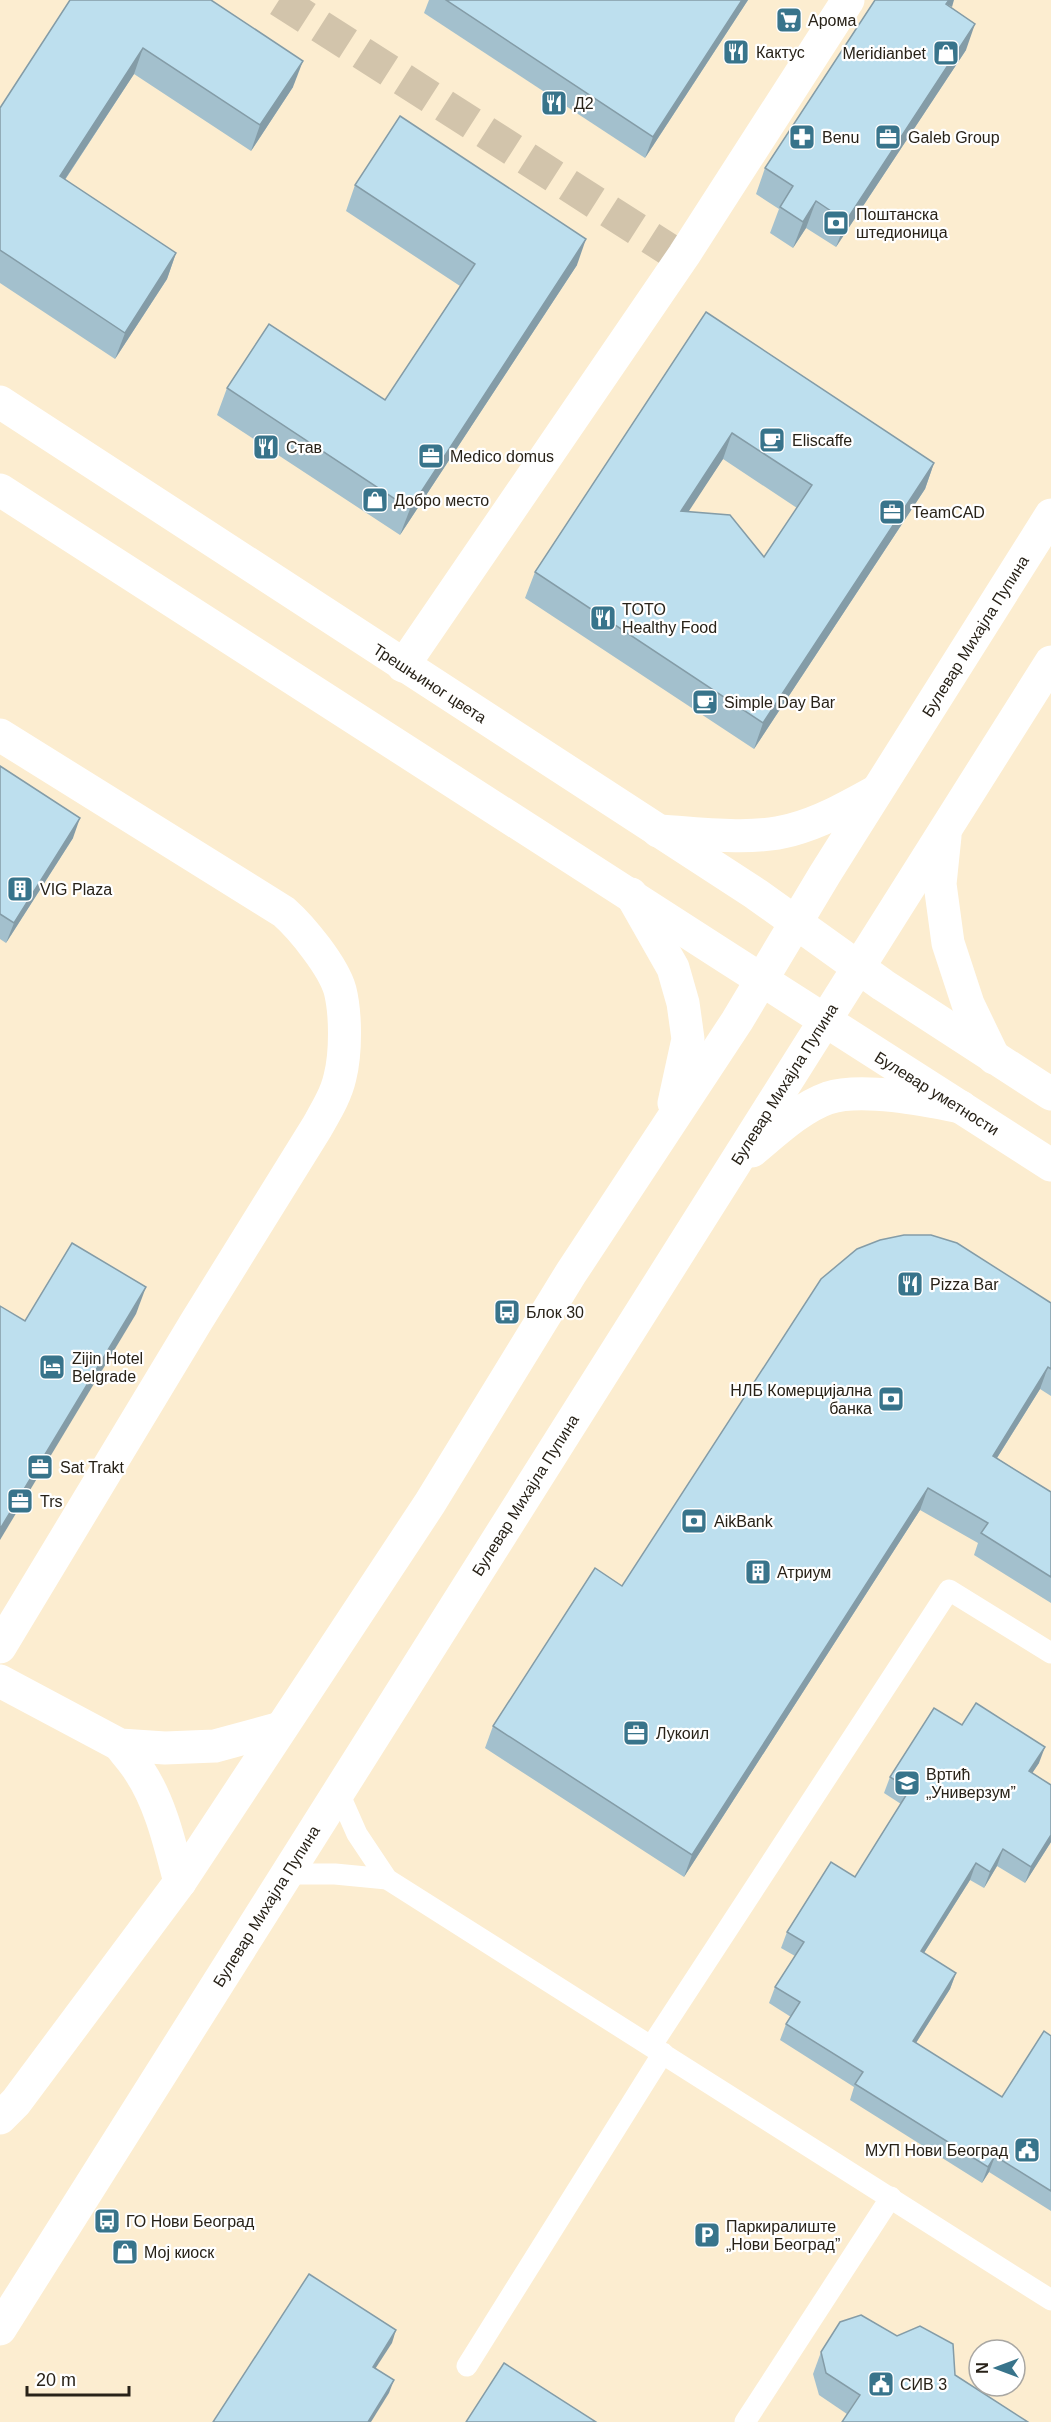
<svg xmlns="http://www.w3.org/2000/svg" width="1051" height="2422" font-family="Helvetica,sans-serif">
<rect width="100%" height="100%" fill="#fcedd0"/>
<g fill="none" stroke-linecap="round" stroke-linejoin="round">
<!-- minor-tunnel -->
<path stroke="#d2c4ab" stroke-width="33" stroke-dasharray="33 16" stroke-linecap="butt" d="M279 0 682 258"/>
<!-- service -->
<g stroke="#fff" stroke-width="21">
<path d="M338 1791 357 1834 387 1879 1051 2300"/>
<path d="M286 1874H335L387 1879"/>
<path d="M652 2045 949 1590 1051 1653"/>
<path d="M467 2366 663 2053"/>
<path d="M745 2422 891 2197"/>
</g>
<!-- minor -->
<g stroke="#fff" stroke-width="33">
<path d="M403 666 684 255 848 0"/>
<path d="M0 735 284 912C302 928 333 966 340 990 346 1014 346 1053 340 1077 336 1095 326 1111 317 1127L196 1322 0 1647"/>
<path d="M0 1681 120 1745 165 1748 215 1746 281 1728"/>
<path d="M120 1745C126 1754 134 1762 140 1772 161 1804 170 1845 180 1882"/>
</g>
<!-- tertiary -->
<g stroke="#fff" stroke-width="33">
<path d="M0 402 756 894 883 985 1051 1094"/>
<path d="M0 490C350 715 700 941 1051 1165"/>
</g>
<!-- secondary -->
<g stroke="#fff" stroke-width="33">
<path d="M658 831C699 833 751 841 791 830 821 822 848 807 875 792"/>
<path d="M945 836 940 884 948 943 968 1004 994 1058"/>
<path d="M631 894 673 968 683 1003 688 1039 674 1103"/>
<path d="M752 1151C775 1132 800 1108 828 1098 862 1087 926 1100 961 1107"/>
<path d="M0 2118 16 2102 180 1882 430 1503 571 1273 737 1021 825 874 1051 515"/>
<path d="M0 2329 1051 662"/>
</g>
</g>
<!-- wall -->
<g fill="#a3c0cd" fill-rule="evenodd">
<path d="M70 0 293 87 251 151 134 74 65 180 176 253 167 279 115 359 0 283V108Z"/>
<path d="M429 0H748L645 158 424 13Z"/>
<path d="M951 8 966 50 836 247 806 228 793 248 770 233 779 209 756 194 765 168Z"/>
<path d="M355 185 577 265 400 535 217 415 227 388 385 400 460 286 346 211Z"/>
<path d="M706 312 934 463 925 489 754 749 525 598 535 572ZM723 459 797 508 764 557 688 511Z"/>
<path d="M0 766 73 838 6 943 0 939Z"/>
<path d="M1051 1303V1396L1040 1389 997 1458 1051 1492V1603L974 1555 978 1543 920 1510 684 1877 485 1748 493 1726 622 1586Z"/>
<path d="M962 1725 1039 1763 1032 1773 1051 1785V1842L1025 1883 997 1866 984 1888 970 1880 924 1953 956 1973 950 1989 916 2043 1002 2097 1051 2036V2211L989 2172 982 2183 850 2100 854 2087 780 2040 786 2024 791 2017 769 2003 775 1987 795 1956 781 1948 787 1932 855 1877 901 1804 884 1793 890 1777Z"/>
<path d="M897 2336 847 2414 819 2395 813 2374 821 2352Z"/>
</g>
<!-- shaded-wall -->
<g fill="#849ca7">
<path d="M742 0H748L645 158 653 137Z"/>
<path d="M949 0H954L952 7 946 4Z"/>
<path d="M975 24 966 50 836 247 846 221Z"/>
<path d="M143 48 134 74 50 202 60 176Z"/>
<path d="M303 61 293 87 251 151 260 125Z"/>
<path d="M816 201 806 228 793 248 803 222Z"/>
<path d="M586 239 577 265 400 535 410 509Z"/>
<path d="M176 253 167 279 115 359 125 333Z"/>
<path d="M732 433 723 459 672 537 681 511Z"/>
<path d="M934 463 925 489 754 749 763 723Z"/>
<path d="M80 818 73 838 6 943 14 923Z"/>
<path d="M146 1287 136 1314 0 1540V1529Z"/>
<path d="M1048 1367 1040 1389 985 1477 993 1456Z"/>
<path d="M928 1488 920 1510 684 1877 692 1855Z"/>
<path d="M1045 1747 1039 1763 1023 1787 1029 1771Z"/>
<path d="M1051 1835V1842L1025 1883 1031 1867Z"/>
<path d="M1003 1849 997 1866 984 1888 990 1872Z"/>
<path d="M976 1863 970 1880 915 1967 921 1951Z"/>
<path d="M956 1973 950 1989 907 2057 913 2041Z"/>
<path d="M995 2156 989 2172 982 2183 988 2167Z"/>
<path d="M396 2330 392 2343 368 2380 373 2367Z"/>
<path d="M394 2380 389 2393 371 2422H368Z"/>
</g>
<!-- building -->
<g fill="#bddfee" stroke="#849ca7" stroke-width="1.5" fill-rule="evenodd">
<path d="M70 0H211L303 61 260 125 143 48 60 176 176 253 125 333 0 250V108Z"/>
<path d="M446 0H742L653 137Z"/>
<path d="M875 0H949L946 4 975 24 846 221 816 201 803 222 780 207 793 186 765 168Z"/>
<path d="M400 116 586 239 410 509 227 388 269 324 385 400 475 264 355 185Z"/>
<path d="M706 312 934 463 763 723 535 572ZM732 433 812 485 764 557 730 515 681 511Z"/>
<path d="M0 766 80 818 14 923 0 914Z"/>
<path d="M904 1235H931L957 1243 1051 1303V1369L1048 1367 993 1456 1051 1492V1577L981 1533 988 1523 928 1488 692 1855 493 1726 595 1568 622 1586 821 1279 857 1249 880 1240Z"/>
<path d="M72 1243 146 1287 0 1529V1306L25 1321Z"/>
<path d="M976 1703 1045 1747 1029 1771 1051 1785V1835L1031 1867 1003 1849 990 1872 976 1863 921 1951 956 1973 913 2041 1002 2097 1044 2031 1051 2036V2191L995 2156 988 2167 855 2084 863 2072 786 2024 800 2002 775 1987 804 1942 787 1932 831 1862 855 1877 910 1789 890 1777 934 1708 962 1725Z"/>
<path d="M309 2274 396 2330 373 2367 394 2380 368 2422H213Z"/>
<path d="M861 2315 897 2336 920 2326 953 2344 955 2375 1028 2422H842L860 2395 826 2373 821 2352 840 2322Z"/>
<path d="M504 2363 596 2422H466Z"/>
</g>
<!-- icons -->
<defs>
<symbol id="supermarket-square" viewBox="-11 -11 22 22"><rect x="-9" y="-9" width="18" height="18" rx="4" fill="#38748b" stroke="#fff"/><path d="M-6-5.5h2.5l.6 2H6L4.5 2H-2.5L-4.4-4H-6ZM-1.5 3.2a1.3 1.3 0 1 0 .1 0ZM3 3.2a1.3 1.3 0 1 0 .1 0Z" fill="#fff"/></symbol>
<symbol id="restaurant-square" viewBox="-11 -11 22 22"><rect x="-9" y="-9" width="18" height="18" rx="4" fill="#38748b" stroke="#fff"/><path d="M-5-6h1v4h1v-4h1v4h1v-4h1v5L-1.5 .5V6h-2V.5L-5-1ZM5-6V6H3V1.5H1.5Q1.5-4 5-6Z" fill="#fff"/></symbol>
<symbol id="shop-square" viewBox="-11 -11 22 22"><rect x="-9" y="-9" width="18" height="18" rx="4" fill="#38748b" stroke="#fff"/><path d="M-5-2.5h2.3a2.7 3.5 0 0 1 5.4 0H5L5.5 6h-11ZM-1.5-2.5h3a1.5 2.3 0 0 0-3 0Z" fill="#fff"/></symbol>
<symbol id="pharmacy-square" viewBox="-11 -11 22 22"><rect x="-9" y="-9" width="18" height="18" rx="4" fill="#38748b" stroke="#fff"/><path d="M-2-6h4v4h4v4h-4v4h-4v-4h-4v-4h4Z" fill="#fff"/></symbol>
<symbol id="office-square" viewBox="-11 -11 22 22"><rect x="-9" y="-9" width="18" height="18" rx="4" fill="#38748b" stroke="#fff"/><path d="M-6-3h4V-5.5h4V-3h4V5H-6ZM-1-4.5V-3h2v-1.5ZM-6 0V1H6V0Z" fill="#fff"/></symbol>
<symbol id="bank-square" viewBox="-11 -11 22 22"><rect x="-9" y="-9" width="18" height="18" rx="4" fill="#38748b" stroke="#fff"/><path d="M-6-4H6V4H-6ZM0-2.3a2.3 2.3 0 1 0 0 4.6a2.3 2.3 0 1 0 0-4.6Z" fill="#fff"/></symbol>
<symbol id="cafe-square" viewBox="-11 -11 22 22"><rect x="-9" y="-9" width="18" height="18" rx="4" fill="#38748b" stroke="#fff"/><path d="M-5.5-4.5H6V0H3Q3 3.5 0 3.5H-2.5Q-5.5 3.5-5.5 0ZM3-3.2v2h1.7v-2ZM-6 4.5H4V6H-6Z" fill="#fff"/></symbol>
<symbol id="building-square" viewBox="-11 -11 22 22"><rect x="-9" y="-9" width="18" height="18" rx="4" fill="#38748b" stroke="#fff"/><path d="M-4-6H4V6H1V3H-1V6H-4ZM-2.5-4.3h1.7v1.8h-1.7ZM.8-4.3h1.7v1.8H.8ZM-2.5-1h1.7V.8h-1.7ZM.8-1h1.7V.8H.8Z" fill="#fff"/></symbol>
<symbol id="bus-square" viewBox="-11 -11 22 22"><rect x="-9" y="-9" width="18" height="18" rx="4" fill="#38748b" stroke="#fff"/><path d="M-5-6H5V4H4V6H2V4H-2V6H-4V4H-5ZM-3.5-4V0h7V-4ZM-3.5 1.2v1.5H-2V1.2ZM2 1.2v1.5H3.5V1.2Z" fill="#fff"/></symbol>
<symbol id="hotel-square" viewBox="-11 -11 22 22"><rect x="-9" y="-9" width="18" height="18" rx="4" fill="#38748b" stroke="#fff"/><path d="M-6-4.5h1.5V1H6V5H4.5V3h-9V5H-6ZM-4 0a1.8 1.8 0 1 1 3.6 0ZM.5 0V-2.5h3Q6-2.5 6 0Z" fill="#fff"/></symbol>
<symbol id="school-square" viewBox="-11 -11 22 22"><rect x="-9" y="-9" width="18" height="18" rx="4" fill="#38748b" stroke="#fff"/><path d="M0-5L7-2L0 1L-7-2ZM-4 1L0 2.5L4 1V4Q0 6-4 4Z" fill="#fff"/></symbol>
<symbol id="civic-square" viewBox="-11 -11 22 22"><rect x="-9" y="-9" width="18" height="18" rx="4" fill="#38748b" stroke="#fff"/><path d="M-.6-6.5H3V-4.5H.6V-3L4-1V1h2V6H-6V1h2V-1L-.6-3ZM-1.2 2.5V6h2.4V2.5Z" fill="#fff"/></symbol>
<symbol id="parking-square" viewBox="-11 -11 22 22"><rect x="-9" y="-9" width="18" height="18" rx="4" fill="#38748b" stroke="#fff"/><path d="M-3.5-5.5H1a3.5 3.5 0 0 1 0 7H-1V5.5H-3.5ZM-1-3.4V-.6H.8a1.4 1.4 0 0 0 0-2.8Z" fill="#fff"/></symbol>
</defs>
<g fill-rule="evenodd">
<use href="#supermarket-square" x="774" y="5" width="30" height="30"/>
<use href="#restaurant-square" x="721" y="37" width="30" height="30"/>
<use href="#shop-square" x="931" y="38" width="30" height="30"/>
<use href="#restaurant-square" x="539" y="88" width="30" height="30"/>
<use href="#pharmacy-square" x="787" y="122" width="30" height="30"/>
<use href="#office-square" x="873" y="122" width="30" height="30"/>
<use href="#bank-square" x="821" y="208" width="30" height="30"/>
<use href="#cafe-square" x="757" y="425" width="30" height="30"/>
<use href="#restaurant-square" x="251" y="432" width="30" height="30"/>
<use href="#office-square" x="416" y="441" width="30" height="30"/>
<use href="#shop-square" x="360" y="485" width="30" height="30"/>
<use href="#office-square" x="877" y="497" width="30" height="30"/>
<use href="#restaurant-square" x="588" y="603" width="30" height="30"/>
<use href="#cafe-square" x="690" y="687" width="30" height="30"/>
<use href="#building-square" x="5" y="874" width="30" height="30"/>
<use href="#restaurant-square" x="895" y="1269" width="30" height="30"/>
<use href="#bus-square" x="492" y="1297" width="30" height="30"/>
<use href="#hotel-square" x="37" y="1352" width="30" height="30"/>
<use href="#bank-square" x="876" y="1384" width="30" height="30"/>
<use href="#office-square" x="25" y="1452" width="30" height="30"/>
<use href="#office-square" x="5" y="1486" width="30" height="30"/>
<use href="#bank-square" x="679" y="1506" width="30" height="30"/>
<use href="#building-square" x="743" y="1557" width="30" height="30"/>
<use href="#office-square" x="621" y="1718" width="30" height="30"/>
<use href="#school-square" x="892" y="1768" width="30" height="30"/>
<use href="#civic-square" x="1012" y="2135" width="30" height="30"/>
<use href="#bus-square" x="92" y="2206" width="30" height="30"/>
<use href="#parking-square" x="692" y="2220" width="30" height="30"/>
<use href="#shop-square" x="110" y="2237" width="30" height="30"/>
<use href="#civic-square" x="866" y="2369" width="30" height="30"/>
</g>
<g text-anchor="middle" stroke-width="4.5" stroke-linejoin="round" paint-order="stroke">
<!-- poi labels -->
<g font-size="16" fill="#282218" stroke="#fff" text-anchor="start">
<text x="808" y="26">Арома</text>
<text x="756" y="58">Кактус</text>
<text x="926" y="59" text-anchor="end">Meridianbet</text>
<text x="574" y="109">Д2</text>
<text x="822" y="143">Benu</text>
<text x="908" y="143">Galeb Group</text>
<text x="856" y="220">Поштанска<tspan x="856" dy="18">штедионица</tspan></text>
<text x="792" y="446">Eliscaffe</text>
<text x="286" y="453">Став</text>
<text x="450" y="462">Medico domus</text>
<text x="394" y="506">Добро место</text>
<text x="912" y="518">TeamCAD</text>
<text x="622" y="615">TOTO<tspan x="622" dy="18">Healthy Food</tspan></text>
<text x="724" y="708">Simple Day Bar</text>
<text x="40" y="895">VIG Plaza</text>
<text x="930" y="1290">Pizza Bar</text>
<text x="526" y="1318">Блок 30</text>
<text x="72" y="1364">Zijin Hotel<tspan x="72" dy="18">Belgrade</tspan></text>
<text x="872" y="1396" text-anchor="end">НЛБ Комерцијална<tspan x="872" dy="18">банка</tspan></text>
<text x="60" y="1473">Sat Trakt</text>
<text x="40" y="1507">Trs</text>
<text x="714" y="1527">AikBank</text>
<text x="777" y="1578">Атриум</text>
<text x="656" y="1739">Лукоил</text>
<text x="926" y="1780">Вртић<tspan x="926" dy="18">„Универзум”</tspan></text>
<text x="1008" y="2156" text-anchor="end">МУП Нови Београд</text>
<text x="126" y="2227">ГО Нови Београд</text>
<text x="726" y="2232">Паркиралиште<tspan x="726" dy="18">„Нови Београд”</tspan></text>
<text x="144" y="2258">Мој киоск</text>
<text x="900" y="2390">СИВ 3</text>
</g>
<!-- street labels -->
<g font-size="16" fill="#282218" stroke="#fff">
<text transform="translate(975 636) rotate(-58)" y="6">Булевар Михајла Пупина</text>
<text transform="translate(430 683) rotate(33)" y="6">Трешњиног цвета</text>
<text transform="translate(784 1084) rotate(-58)" y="6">Булевар Михајла Пупина</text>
<text transform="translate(937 1093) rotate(32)" y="6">Булевар уметности</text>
<text transform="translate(525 1495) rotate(-58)" y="6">Булевар Михајла Пупина</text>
<text transform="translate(266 1906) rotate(-58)" y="6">Булевар Михајла Пупина</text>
</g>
</g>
<!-- north arrow -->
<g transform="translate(997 2368) rotate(270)"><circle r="28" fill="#ffffff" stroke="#a9a7a3" stroke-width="1.5"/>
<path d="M0-4.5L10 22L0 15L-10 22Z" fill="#38748b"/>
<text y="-9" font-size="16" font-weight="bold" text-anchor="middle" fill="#282218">N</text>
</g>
<!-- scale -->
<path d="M27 2386v9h102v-9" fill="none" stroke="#282218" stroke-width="3"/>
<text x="36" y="2386" font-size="18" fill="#282218" stroke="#ffffff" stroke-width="4.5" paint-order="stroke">20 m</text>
</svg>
